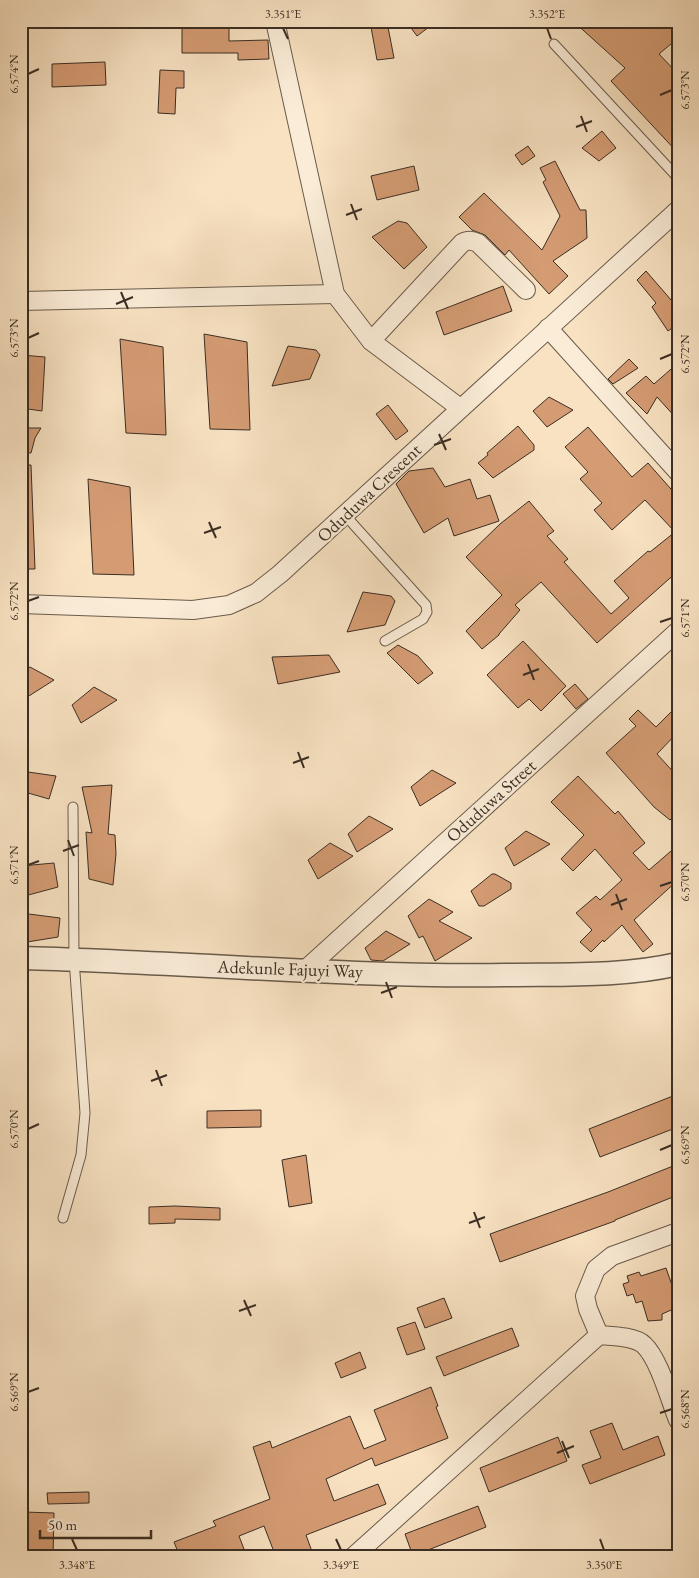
<svg xmlns="http://www.w3.org/2000/svg" width="699" height="1578" font-family="'EB Garamond',serif">
<rect width="100%" height="100%" fill="#f8e2c2"/>
<filter id="stains"><feTurbulence type="fractalNoise" baseFrequency=".004" numOctaves="4"/><feColorMatrix values="0 0 0 0 .2 0 0 0 0 .09 0 0 0 0 .02 0 0 0 .5 -.17"/></filter>
<radialGradient id="worn" r=".72"><stop offset=".6" stop-color="#630" stop-opacity="0"/><stop offset="1" stop-color="#630" stop-opacity=".3"/></radialGradient>
<!-- building -->
<g fill="#d59c74" stroke="#3b2e24">
<path d="M194 21H209V28H229V41L268 40 269 59 238 60V53H182V28H194Z"/>
<path d="M406 21H437L417 36Z"/>
<path d="M573 21H670L678 30V38L659 54 678 74V153L611 81 625 68Z"/>
<path d="M387 22 394 58 377 60 371 27Z"/>
<path d="M105 62 106 85 52 87V64Z"/>
<path d="M160 70 184 71V88H176L175 114 158 113Z"/>
<path d="M602 131 616 148 599 161 582 148Z"/>
<path d="M528 146 535 156 522 165 515 155Z"/>
<path d="M555 161 580 210H586L587 238 553 261 568 276 549 294 509 250 505 255 485 235 472 230 459 217 484 193 542 250 560 216 543 182 546 180 540 168Z"/>
<path d="M414 166 419 190 377 200 371 176Z"/>
<path d="M398 221 407 223 427 247 404 269 372 237Z"/>
<path d="M646 271 678 308V324L668 331 652 307 656 303 637 280Z"/>
<path d="M503 286 512 311 444 335 436 312Z"/>
<path d="M204 334 247 342 250 430 210 429Z"/>
<path d="M120 339 163 347 166 435 126 433Z"/>
<path d="M288 346 316 350 320 355 310 379 272 386Z"/>
<path d="M21 355 45 357 42 411 21 408Z"/>
<path d="M629 359 638 368 613 384 608 379Z"/>
<path d="M678 363V420L657 397 647 414 626 393 646 376 654 384Z"/>
<path d="M549 397 573 410 547 427 533 411Z"/>
<path d="M388 405 408 431 396 440 376 414Z"/>
<path d="M518 426 534 445V450L493 478 478 463 488 455 487 453Z"/>
<path d="M588 427 632 477 648 463 678 497V571L597 643 541 582 515 605 520 610 499 634V635L482 649 466 631 502 595 466 557 500 524 529 501 554 531 547 536 568 559 564 562 611 614 629 598 614 581 648 551 650 552 675 532 645 500 612 530 594 510 602 503 580 479 588 472 565 447Z"/>
<path d="M21 428H41L35 438 31 453 21 452Z"/>
<path d="M21 465H31L35 569H21Z"/>
<path d="M433 468 445 487 470 479 477 499 490 495 499 521 454 536 448 518 424 533 396 484 409 471Z"/>
<path d="M88 479 130 487 134 575 93 574Z"/>
<path d="M363 592 391 596 395 601 385 625 347 632Z"/>
<path d="M523 641 566 686 541 711 529 699 518 708 487 675Z"/>
<path d="M398 645 418 656 433 673 418 684 387 653Z"/>
<path d="M329 655 340 672 278 684 272 657Z"/>
<path d="M30 667 54 680 21 701V674Z"/>
<path d="M575 684 588 699 576 709 563 694Z"/>
<path d="M94 687 117 700 81 723 72 705Z"/>
<path d="M678 705V732L657 754 678 777V812L670 820 654 807 606 753 636 726 629 719 638 710 656 727Z"/>
<path d="M432 770 456 783 420 806 411 787Z"/>
<path d="M21 771 56 776 49 799 21 791Z"/>
<path d="M578 776 615 814 618 811 645 843 633 853 649 870 678 845V880L634 920 653 944 643 952 622 925 604 942 603 940 591 952 580 942 592 930 576 913 596 896 600 900 622 880 595 849 573 871 561 859 584 835 551 802Z"/>
<path d="M112 785 108 834 115 835 116 854 113 885 89 879 86 832 92 833 82 787Z"/>
<path d="M369 816 393 829 357 852 348 834Z"/>
<path d="M526 831 550 844 514 866 505 848Z"/>
<path d="M330 843 353 856 318 879 308 860Z"/>
<path d="M54 863 58 887 21 897V866Z"/>
<path d="M492 874H495L511 883V889L484 906H479L471 891Z"/>
<path d="M429 899 453 912 439 921 472 938 435 961 423 936 419 938 408 916Z"/>
<path d="M21 913 60 918 58 937 21 943Z"/>
<path d="M386 931 410 944 383 961 371 960 365 948Z"/>
<path d="M678 1094V1127L600 1157 589 1129Z"/>
<path d="M261 1110V1127L207 1128V1111Z"/>
<path d="M306 1155 312 1203 289 1207 282 1160Z"/>
<path d="M678 1164V1195L615 1220V1221L500 1262 490 1234 608 1192Z"/>
<path d="M175 1206 220 1208V1220L175 1219V1223L149 1224V1207Z"/>
<path d="M666 1268 674 1291 678 1290V1307L662 1314V1320L648 1321 642 1301 636 1303 633 1294 627 1296 623 1284 629 1282 627 1276 639 1272 641 1276Z"/>
<path d="M444 1298 452 1318 425 1328 417 1308Z"/>
<path d="M415 1322 425 1349 407 1355 397 1328Z"/>
<path d="M512 1328 519 1346 444 1376 436 1357Z"/>
<path d="M360 1352 366 1368 341 1378 335 1363Z"/>
<path d="M431 1387 438 1406 436 1407 448 1438 375 1466 372 1458 326 1479 334 1501 378 1484 386 1504 306 1535 314 1557H276L264 1526 239 1536 247 1557H180L174 1542 216 1526 213 1521 270 1499 253 1447 270 1441 272 1448 350 1416 364 1449 386 1440 374 1410Z"/>
<path d="M612 1423 623 1450 658 1436 665 1455 590 1484 582 1465 601 1458 590 1431Z"/>
<path d="M558 1437 567 1461 489 1492 480 1468Z"/>
<path d="M89 1492V1503L48 1504 47 1493Z"/>
<path d="M478 1506 486 1527 413 1556 405 1534Z"/>
<path d="M24 1512 54 1513 53 1557H23Z"/>
</g>
<g fill="none" stroke-linecap="round" stroke-linejoin="round">
<defs>
<g id="service">
<path d="M554 44 678 178"/>
<path d="M345 514 353 524 426 605 427 612 423 619 385 641"/>
<path d="M63 1218 81 1155 85 1113 74 959 73 807"/>
</g>
<g id="minor">
<path d="M275 21 335 294 371 341 460 408"/>
<path d="M21 301 335 294"/>
<path d="M548 328 678 472"/>
<path d="M371 341 462 243C468 240 471 240 478 243L526 290"/>
<path d="M21 604 193 610 229 605 256 593 280 574 678 210"/>
<path d="M305 970 678 631"/>
<path d="M599 1335 588 1309 585 1296 596 1269 612 1256 678 1232"/>
<path d="M353 1557 599 1335C611 1336 635 1336 644 1345 659 1359 670 1400 678 1420"/>
</g>
<path id="tertiary" d="M21 958C182 962 343 977 505 975 562 974 621 977 678 964"/>
</defs>
<!-- service casing -->
<use href="#service" stroke="#6a5b4c" stroke-width="11"/>
<!-- minor casing -->
<use href="#minor" stroke="#6a5b4c" stroke-width="20"/>
<!-- tertiary casing -->
<use href="#tertiary" stroke="#6a5b4c" stroke-width="25"/>
<!-- service -->
<use href="#service" stroke="#faecd7" stroke-width="9"/>
<!-- minor -->
<use href="#minor" stroke="#faecd7" stroke-width="18"/>
<!-- tertiary -->
<use href="#tertiary" stroke="#faecd7" stroke-width="22"/>
</g>
<!-- ticks -->
<path fill="none" stroke="#3b2e24" stroke-width="2" d="M283 28 288 39M547 28 551 39M28 74 39 69M660 95 672 90M581 116 587 132M576 127 592 121M351 204 357 220M346 215 362 209M121 292 128 309M116 304 133 297M28 338 39 333M660 359 672 354M439 434 446 450M434 445 451 439M209 522 216 538M204 533 221 527M28 601 39 597M660 622 672 618M528 664 534 680M523 675 539 669M298 752 304 768M293 763 309 757M68 840 74 856M63 851 79 845M28 865 39 861M660 886 672 882M616 894 622 910M611 905 627 899M386 982 392 998M381 993 397 987M156 1070 162 1086M151 1081 167 1075M28 1129 39 1124M660 1150 672 1145M474 1212 480 1228M469 1223 485 1217M244 1300 251 1316M239 1311 256 1305M28 1392 39 1388M660 1413 672 1409M562 1441 569 1458M557 1453 574 1446M72 1539 77 1550M336 1539 341 1550M600 1539 604 1550"/>
<g text-anchor="middle" stroke-width="4.5" stroke-linejoin="round" paint-order="stroke">
<!-- street labels -->
<g font-size="18" fill="#3b2e24" stroke="#faecd7">
<text transform="translate(369 493) rotate(-43)" y="6">Oduduwa Crescent</text>
<text transform="translate(491 801) rotate(-42)" y="6">Oduduwa Street</text>
<text transform="translate(290 969) rotate(2)" y="6">Adekunle Fajuyi Way</text>
</g>
</g>
<!-- margin -->
<rect width="699" height="1578" fill="none" stroke="#f8e2c2" stroke-width="55"/>
<!-- scale -->
<path d="M40 1530v8h111v-8" fill="none" stroke="#3b2e24" stroke-width="2.5"/>
<text x="48" y="1530" font-size="15" fill="#3b2e24" stroke="#faecd7" stroke-width="4" paint-order="stroke">50 m</text>
<rect x="28" y="28" width="644" height="1522" fill="none" stroke="#3b2e24" stroke-width="2"/>
<g font-size="12" text-anchor="middle" fill="#3b2e24">
<text x="283" y="18">3.351°E</text>
<text x="547" y="18">3.352°E</text>
<text transform="translate(14 74) rotate(-90)" y="4">6.574°N</text>
<text transform="translate(685 90) rotate(-90)" y="4">6.573°N</text>
<text transform="translate(14 338) rotate(-90)" y="4">6.573°N</text>
<text transform="translate(685 354) rotate(-90)" y="4">6.572°N</text>
<text transform="translate(14 601) rotate(-90)" y="4">6.572°N</text>
<text transform="translate(685 618) rotate(-90)" y="4">6.571°N</text>
<text transform="translate(14 865) rotate(-90)" y="4">6.571°N</text>
<text transform="translate(685 882) rotate(-90)" y="4">6.570°N</text>
<text transform="translate(14 1129) rotate(-90)" y="4">6.570°N</text>
<text transform="translate(685 1145) rotate(-90)" y="4">6.569°N</text>
<text transform="translate(14 1392) rotate(-90)" y="4">6.569°N</text>
<text transform="translate(685 1409) rotate(-90)" y="4">6.568°N</text>
<text x="77" y="1569">3.348°E</text>
<text x="341" y="1569">3.349°E</text>
<text x="604" y="1569">3.350°E</text>
</g>
<rect width="100%" height="100%" filter="url(#stains)"/>
<rect width="100%" height="100%" fill="url(#worn)"/>
</svg>
